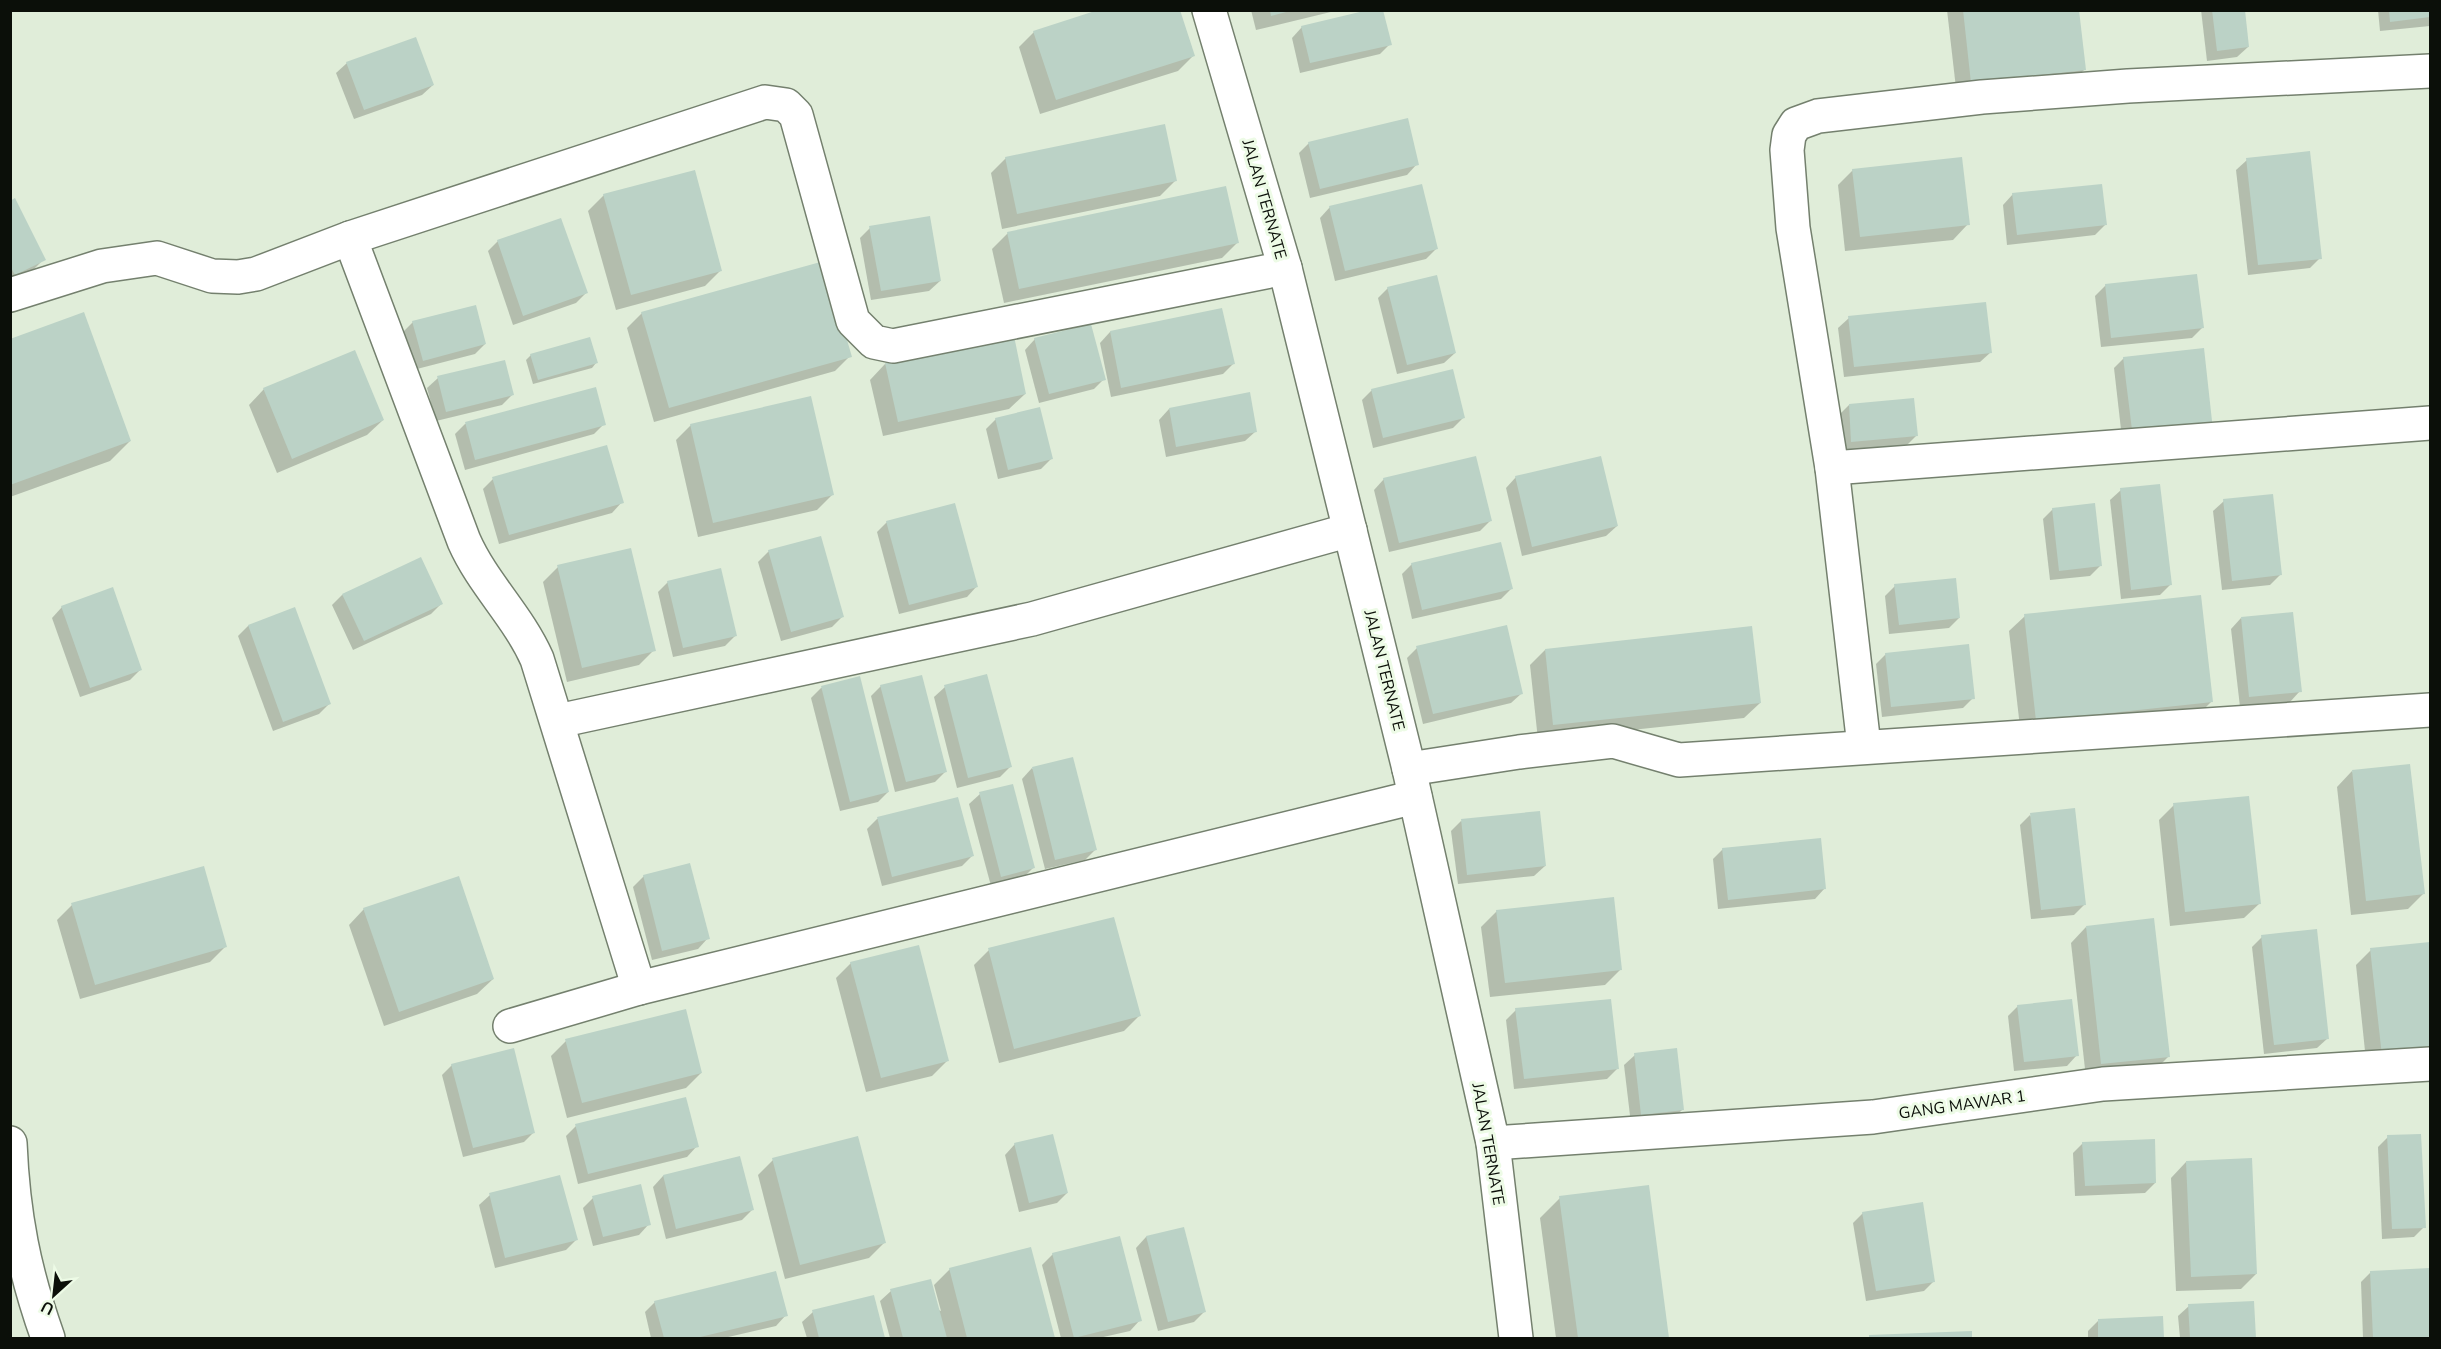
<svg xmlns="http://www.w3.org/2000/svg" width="2441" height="1349" font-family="'Nunito Sans',sans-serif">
<rect width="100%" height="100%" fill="#e0edd9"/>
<!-- shadow -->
<g fill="#0003">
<path d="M1251 10H1339L1256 30Z"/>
<path d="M1947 10H2077L2084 70 2069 85 1957 97Z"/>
<path d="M2201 10H2243L2248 47 2237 57 2207 61Z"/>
<path d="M2378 10H2430V26L2380 31Z"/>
<path d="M1302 27 1390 44 1380 54 1300 73 1292 38Z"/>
<path d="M1034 32 1193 56 1178 71 1040 114 1019 47Z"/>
<path d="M347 63 433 85 422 95 354 119 336 73Z"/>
<path d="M1309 143 1417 164 1407 175 1310 198 1299 153Z"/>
<path d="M1006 158 1175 181 1160 196 1002 229 991 173Z"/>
<path d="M2247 160 2320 258 2310 268 2248 275 2236 170Z"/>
<path d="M1853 170 1968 224 1953 240 1845 251 1838 185Z"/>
<path d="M2013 194 2105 225 2095 235 2007 245 2003 205Z"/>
<path d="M604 195 720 271 705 286 616 310 588 211Z"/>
<path d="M10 202 44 259 34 269 10 281Z"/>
<path d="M1330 207 1436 249 1426 259 1335 281 1320 218Z"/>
<path d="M870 228 940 281 929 291 871 300 860 238Z"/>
<path d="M1008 233 1237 243 1222 258 1004 303 992 249Z"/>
<path d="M498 241 586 293 576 303 513 325 488 251Z"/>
<path d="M2106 285 2202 328 2192 338 2101 347 2095 296Z"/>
<path d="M1388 288 1455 353 1444 363 1397 374 1378 298Z"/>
<path d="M1221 310 1233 364 1223 374 1111 397 1100 343 1110 332Z"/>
<path d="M642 313 850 356 835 371 654 422 627 328Z"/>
<path d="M1849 318 1991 352 1980 362 1844 377 1838 328Z"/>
<path d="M413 322 485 344 475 354 413 370 402 333Z"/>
<path d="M1035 339 1104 379 1094 389 1039 403 1025 350Z"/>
<path d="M10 341 130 441 110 461 10 497Z"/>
<path d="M2203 349 2123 447 2114 368 2124 358Z"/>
<path d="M531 355 596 363 592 368 533 384 526 360Z"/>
<path d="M885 364 1025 394 1009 409 883 436 870 380Z"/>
<path d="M438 378 512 395 502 405 436 421 427 388Z"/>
<path d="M264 389 383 420 367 435 277 473 249 405Z"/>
<path d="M595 389 604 424 594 434 465 470 455 434 465 424Z"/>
<path d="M1372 390 1463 418 1453 428 1373 448 1362 400Z"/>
<path d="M1849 405 1916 436 1906 446 1842 451 1839 415Z"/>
<path d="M1169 409 1256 431 1245 441 1166 457 1159 420Z"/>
<path d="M996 419 1051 459 1041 469 998 479 986 429Z"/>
<path d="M691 425 832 495 817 510 698 537 676 440Z"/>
<path d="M1516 477 1617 526 1606 536 1522 556 1506 488Z"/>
<path d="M493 479 622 502 612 513 499 544 483 489Z"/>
<path d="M1384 479 1490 521 1480 531 1389 552 1374 490Z"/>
<path d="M2121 490 2170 585 2160 595 2121 599 2110 500Z"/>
<path d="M2224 501 2281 574 2270 585 2222 590 2213 511Z"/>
<path d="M2053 509 2100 566 2090 576 2050 580 2043 519Z"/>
<path d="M887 522 977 586 967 597 899 614 877 532Z"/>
<path d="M769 551 842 617 832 627 781 641 758 562Z"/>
<path d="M1412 564 1511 589 1501 599 1412 619 1402 574Z"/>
<path d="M558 567 654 650 639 665 567 682 543 582Z"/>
<path d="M668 582 735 636 725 646 673 657 658 592Z"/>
<path d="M1895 586 1959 618 1949 628 1889 634 1885 596Z"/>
<path d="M342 595 441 604 431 614 353 650 332 605Z"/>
<path d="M62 607 141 669 130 680 80 697 52 618Z"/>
<path d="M294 609 329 704 319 714 273 731 238 636 248 626Z"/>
<path d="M2025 616 2211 702 2196 717 2021 736 2009 631Z"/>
<path d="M2241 618 2300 691 2290 702 2240 707 2231 629Z"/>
<path d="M1417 648 1522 693 1511 703 1423 724 1407 658Z"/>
<path d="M1545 650 1760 703 1744 718 1538 740 1530 665Z"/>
<path d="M1886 654 1973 698 1963 708 1882 717 1876 664Z"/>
<path d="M859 678 888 792 878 802 840 811 811 698 821 688Z"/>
<path d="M881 686 945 772 935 782 895 792 871 696Z"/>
<path d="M945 687 1010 767 1000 777 957 788 934 697Z"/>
<path d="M1032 768 1095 850 1085 860 1045 869 1022 779Z"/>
<path d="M2352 771 2423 894 2408 909 2351 915 2337 787Z"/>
<path d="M980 794 1033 868 1023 878 991 886 969 804Z"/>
<path d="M957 798 972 856 962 866 882 886 867 829 877 819Z"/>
<path d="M2174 805 2260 903 2244 918 2170 926 2159 820Z"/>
<path d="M2030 815 2084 905 2074 915 2031 919 2020 825Z"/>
<path d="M1461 821 1545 866 1534 876 1458 884 1451 831Z"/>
<path d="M1723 849 1825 888 1815 899 1718 909 1713 859Z"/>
<path d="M644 876 708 938 698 949 652 960 633 887Z"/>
<path d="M72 905 225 947 210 962 80 999 57 920Z"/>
<path d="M364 909 493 979 477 994 384 1026 349 925Z"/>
<path d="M1497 911 1621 969 1605 985 1490 997 1481 927Z"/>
<path d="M2086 927 2168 1057 2153 1072 2086 1078 2071 943Z"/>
<path d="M2262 937 2328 1038 2317 1048 2264 1054 2252 947Z"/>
<path d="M2430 943V1064L2367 1070 2356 965 2371 950Z"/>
<path d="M989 950 1139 1016 1124 1031 999 1063 974 965Z"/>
<path d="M851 963 948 1060 932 1076 866 1092 836 978Z"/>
<path d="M2018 1006 2077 1055 2067 1066 2014 1071 2008 1016Z"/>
<path d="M1516 1010 1617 1069 1607 1079 1514 1089 1506 1020Z"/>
<path d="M566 1041 701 1073 686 1088 567 1118 551 1056Z"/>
<path d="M1635 1055 1683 1109 1672 1120 1631 1124 1624 1065Z"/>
<path d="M452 1065 534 1132 524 1142 463 1157 442 1075Z"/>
<path d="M576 1126 697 1146 687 1157 578 1184 566 1136Z"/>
<path d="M2388 1137 2424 1227 2414 1237 2382 1239 2378 1147Z"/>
<path d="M2083 1143 2155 1183 2145 1193 2075 1196 2073 1153Z"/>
<path d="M1015 1144 1067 1193 1057 1203 1019 1212 1005 1155Z"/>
<path d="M739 1157 753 1209 742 1220 666 1239 653 1187 663 1176Z"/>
<path d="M773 1160 884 1243 869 1258 785 1279 758 1175Z"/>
<path d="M2186 1162 2256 1274 2241 1289 2176 1291 2171 1178Z"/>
<path d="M1648 1187 1668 1338H1556L1540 1218 1560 1198Z"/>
<path d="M490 1195 576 1240 566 1250 495 1268 479 1205Z"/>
<path d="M593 1198 649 1224 639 1235 593 1246 583 1208Z"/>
<path d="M1863 1213 1934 1281 1924 1291 1866 1301 1853 1223Z"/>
<path d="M1183 1228 1204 1312 1194 1322 1158 1331 1136 1248 1146 1237Z"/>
<path d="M1030 1249 1054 1338H890L880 1301 891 1291 941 1311 934 1285 950 1269Z"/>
<path d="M1053 1254 1140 1320 1130 1331 1099 1338H1061L1042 1265Z"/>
<path d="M2430 1269V1338H2363L2361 1282 2371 1272Z"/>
<path d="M872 1297 883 1338H807L802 1322 813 1312Z"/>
<path d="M655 1302 786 1315 776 1326 724 1338H651L645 1312Z"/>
<path d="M2252 1303 2254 1338H2180L2178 1316 2189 1306Z"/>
<path d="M2162 1318 2163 1338H2088V1331L2098 1321Z"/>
<path d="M1970 1332 1971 1338H1868L1870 1336Z"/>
</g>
<!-- building -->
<g fill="#bbd2c6">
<path d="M1098 10H1180L1195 56 1056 100 1033 31Z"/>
<path d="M1270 10H1289L1290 11 1271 16Z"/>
<path d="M1368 10H1383L1392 45 1310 63 1301 26Z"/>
<path d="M1963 10H2079L2086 70 1971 83Z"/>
<path d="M2212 10H2245L2249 47 2217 51Z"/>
<path d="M2389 10H2430V17L2390 22Z"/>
<path d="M416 37 434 85 364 110 346 62Z"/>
<path d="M1408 118 1419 165 1320 189 1308 142Z"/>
<path d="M1165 124 1177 181 1017 214 1005 157Z"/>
<path d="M2310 151 2322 259 2258 265 2246 158Z"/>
<path d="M1962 157 1970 225 1860 237 1852 169Z"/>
<path d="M695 170 722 271 631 295 603 194Z"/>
<path d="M1422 184 1438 249 1345 271 1329 206Z"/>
<path d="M2102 184 2107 225 2017 235 2012 193Z"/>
<path d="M1226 186 1239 243 1019 289 1007 232Z"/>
<path d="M15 198 46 260 15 275 10 266V201Z"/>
<path d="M930 216 941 281 881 291 869 226Z"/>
<path d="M561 218 588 293 523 316 497 240Z"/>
<path d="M824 261 852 357 669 408 641 312Z"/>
<path d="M2197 274 2204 328 2111 338 2105 284Z"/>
<path d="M1437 275 1456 353 1407 365 1387 287Z"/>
<path d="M1986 302 1992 353 1854 367 1848 316Z"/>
<path d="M476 305 486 344 423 361 412 321Z"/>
<path d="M1222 308 1235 364 1121 388 1110 331Z"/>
<path d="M84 312 131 441 10 485V339Z"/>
<path d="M1091 324 1106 380 1049 394 1034 338Z"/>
<path d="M1014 336 1026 394 898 422 885 363Z"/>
<path d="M590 337 598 363 538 380 530 354Z"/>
<path d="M2204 348 2213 430 2133 438 2123 357Z"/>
<path d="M355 350 384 420 292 459 263 388Z"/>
<path d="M505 360 514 395 446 412 437 376Z"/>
<path d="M1453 369 1465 418 1383 438 1371 389Z"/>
<path d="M596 387 606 425 475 460 465 422Z"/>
<path d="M1250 392 1257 432 1176 447 1169 408Z"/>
<path d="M811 396 834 495 713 523 690 424Z"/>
<path d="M1914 398 1918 436 1851 442 1849 404Z"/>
<path d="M1040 407 1053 459 1008 470 995 418Z"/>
<path d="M607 445 624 503 509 535 492 477Z"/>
<path d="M1476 456 1492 521 1399 543 1383 478Z"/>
<path d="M1601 456 1618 526 1532 547 1515 476Z"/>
<path d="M2160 484 2172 585 2131 590 2120 488Z"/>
<path d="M2273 494 2282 575 2232 581 2223 499Z"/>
<path d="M955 503 978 587 909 605 886 521Z"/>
<path d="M2095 503 2102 566 2059 571 2052 508Z"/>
<path d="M821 536 844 617 791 632 768 550Z"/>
<path d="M1501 542 1513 589 1422 610 1411 563Z"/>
<path d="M631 548 656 651 582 668 557 565Z"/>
<path d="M421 557 443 604 364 641 342 594Z"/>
<path d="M721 568 737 636 683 648 667 581Z"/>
<path d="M1956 578 1960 618 1899 625 1894 584Z"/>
<path d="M113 587 142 670 90 688 61 606Z"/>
<path d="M2201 595 2213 702 2036 721 2024 614Z"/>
<path d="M295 607 331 704 283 722 248 625Z"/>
<path d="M2293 612 2302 692 2249 697 2241 617Z"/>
<path d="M1507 625 1523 694 1433 714 1416 646Z"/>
<path d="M1752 626 1761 703 1553 725 1545 649Z"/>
<path d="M1969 644 1975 699 1891 707 1885 653Z"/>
<path d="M987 674 1012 767 968 778 944 685Z"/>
<path d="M922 675 947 772 906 782 880 685Z"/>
<path d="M860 676 889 792 850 802 821 686Z"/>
<path d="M1073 757 1097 850 1055 860 1032 767Z"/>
<path d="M2410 764 2425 894 2366 901 2352 770Z"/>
<path d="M1013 784 1035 868 1001 877 979 792Z"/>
<path d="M2249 796 2261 904 2185 912 2173 803Z"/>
<path d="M958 797 974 856 892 877 877 817Z"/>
<path d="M2075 808 2086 905 2041 910 2030 813Z"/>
<path d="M1540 811 1546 866 1467 875 1461 819Z"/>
<path d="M1821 838 1826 889 1728 900 1722 848Z"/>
<path d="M690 863 710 939 662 951 643 875Z"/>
<path d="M204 866 227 947 95 985 71 903Z"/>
<path d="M459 876 494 979 399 1012 363 908Z"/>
<path d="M1614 897 1622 970 1505 983 1496 910Z"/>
<path d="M1114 917 1141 1016 1014 1049 988 948Z"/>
<path d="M2154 918 2170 1057 2101 1064 2086 926Z"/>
<path d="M2317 929 2329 1039 2274 1045 2261 935Z"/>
<path d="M2430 942V1051L2382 1056 2370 948Z"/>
<path d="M919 945 949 1061 881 1078 850 962Z"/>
<path d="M1611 999 1619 1069 1524 1079 1515 1008Z"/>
<path d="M2072 999 2079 1056 2024 1062 2017 1005Z"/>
<path d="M686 1009 702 1073 582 1103 565 1039Z"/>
<path d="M514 1048 535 1133 473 1148 451 1064Z"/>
<path d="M1677 1048 1684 1110 1641 1115 1634 1053Z"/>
<path d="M686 1097 699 1147 588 1174 575 1124Z"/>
<path d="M1053 1134 1068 1193 1029 1203 1014 1143Z"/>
<path d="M2421 1134 2426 1228 2392 1229 2387 1135Z"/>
<path d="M858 1136 886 1243 800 1265 772 1158Z"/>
<path d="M2155 1139 2156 1183 2085 1186 2082 1142Z"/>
<path d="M740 1156 754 1210 676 1229 663 1175Z"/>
<path d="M2252 1158 2257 1274 2191 1277 2186 1161Z"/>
<path d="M560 1175 578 1240 505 1258 489 1193Z"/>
<path d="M641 1184 651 1225 603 1237 592 1196Z"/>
<path d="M1649 1185 1669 1338H1578L1559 1196Z"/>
<path d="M1923 1202 1935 1282 1876 1291 1862 1212Z"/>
<path d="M1184 1227 1206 1312 1168 1322 1146 1236Z"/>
<path d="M1120 1236 1142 1321 1074 1338 1052 1253Z"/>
<path d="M1031 1247 1055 1338H967L949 1268Z"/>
<path d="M2430 1268V1338H2373L2370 1271Z"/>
<path d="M776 1271 788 1316 696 1338H664L654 1301Z"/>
<path d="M931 1279 947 1338H903L890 1289Z"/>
<path d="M874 1295 885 1338H819L812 1310Z"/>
<path d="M2254 1301 2256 1338H2190L2188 1304Z"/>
<path d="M2163 1316 2164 1338H2098V1319Z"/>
<path d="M1972 1331V1338H1869V1335Z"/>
</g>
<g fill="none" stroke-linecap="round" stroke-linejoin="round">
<defs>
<g id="minor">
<path d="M1209 10 1285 268 1409 769 1493 1143 1516 1338"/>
<path d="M350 238 464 541C483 584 518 616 537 659L639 988"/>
<path d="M10 295 102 266 157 258 212 276 238 277 256 274 350 238 765 102 786 105 796 115 853 321 874 342 893 346 1285 268"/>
<path d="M1832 468 2430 423"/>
<path d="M558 721 1032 619 1350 530"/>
<path d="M1864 746 1832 468 1793 228 1787 150 1789 135 1796 124 1818 116 1982 97 2128 86 2430 71"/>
<path d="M1409 769 1519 752 1613 741 1679 760 2430 710"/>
<path d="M510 1026 639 988 1415 797"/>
<path d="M10 1143C13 1215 24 1271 48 1338"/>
<path d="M1493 1143 1873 1117 2103 1084 2430 1064"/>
</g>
</defs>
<!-- minor casing -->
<use href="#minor" stroke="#74806e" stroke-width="36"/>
<!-- minor -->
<use href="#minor" stroke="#fff" stroke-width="33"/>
</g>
<g text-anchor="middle" stroke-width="6" stroke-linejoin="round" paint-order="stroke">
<!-- street labels -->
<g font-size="16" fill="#0b0f09" stroke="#edfbe6">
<text transform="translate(1265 199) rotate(74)" y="6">JALAN TERNATE</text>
<text transform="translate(1385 670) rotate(76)" y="6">JALAN TERNATE</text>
<text transform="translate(1962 1104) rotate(-8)" y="6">GANG MAWAR 1</text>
<text transform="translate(1489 1144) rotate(80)" y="6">JALAN TERNATE</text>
</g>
</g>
<!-- border -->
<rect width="2441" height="1349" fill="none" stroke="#0b0f09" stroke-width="24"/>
<!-- north arrow -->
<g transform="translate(54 1295) rotate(207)" stroke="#edfbe6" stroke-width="4.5" paint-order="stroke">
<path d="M0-4.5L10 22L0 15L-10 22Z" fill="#0b0f09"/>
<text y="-9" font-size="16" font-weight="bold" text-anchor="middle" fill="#0b0f09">U</text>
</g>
</svg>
